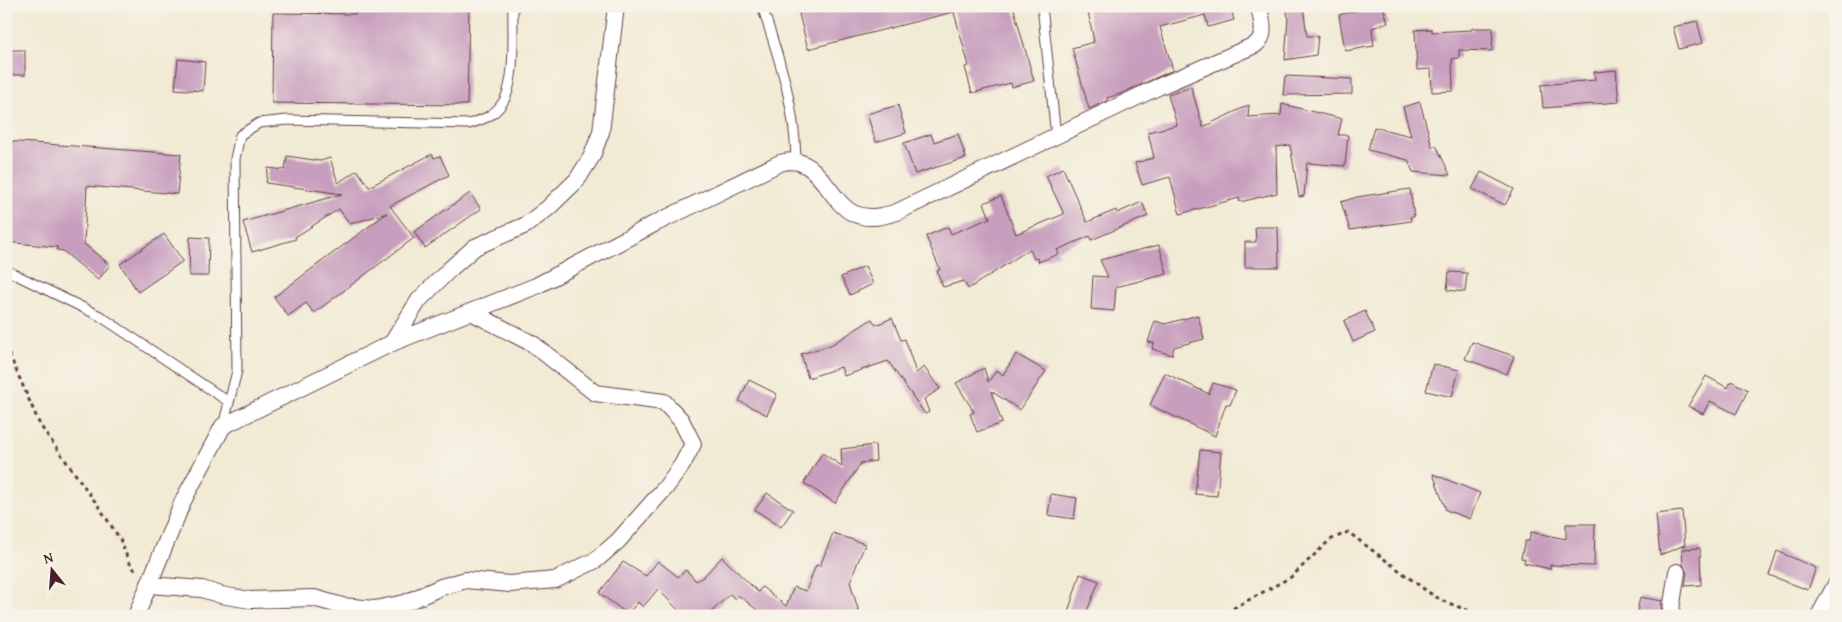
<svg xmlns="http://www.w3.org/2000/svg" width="1842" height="622" font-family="'Gentium Book Plus',serif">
<rect width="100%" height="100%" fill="#f7f3e8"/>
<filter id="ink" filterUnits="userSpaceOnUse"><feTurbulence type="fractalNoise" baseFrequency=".02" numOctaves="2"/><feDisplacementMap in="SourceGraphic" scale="10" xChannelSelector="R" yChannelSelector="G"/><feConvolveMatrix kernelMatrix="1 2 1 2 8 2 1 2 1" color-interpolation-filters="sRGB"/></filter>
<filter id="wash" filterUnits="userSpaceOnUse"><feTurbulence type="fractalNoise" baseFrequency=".0096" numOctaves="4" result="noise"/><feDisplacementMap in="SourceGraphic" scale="20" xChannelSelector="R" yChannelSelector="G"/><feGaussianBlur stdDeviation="1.12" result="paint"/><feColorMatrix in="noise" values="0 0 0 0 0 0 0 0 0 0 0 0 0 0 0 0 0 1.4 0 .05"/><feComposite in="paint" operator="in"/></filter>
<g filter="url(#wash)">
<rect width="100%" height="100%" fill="#f1ead4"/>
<g id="blocks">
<!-- building -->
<g fill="#c79ebd">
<path d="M356 6H469L467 105 272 103 273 13 356 14Z"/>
<path d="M797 6H1013L1034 81 1012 87 1011 83 972 93 965 67 969 66 953 9V12L808 49Z"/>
<path d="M1087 6H1230L1234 20 1208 27 1205 15 1160 27 1173 70 1120 94 1107 98 1108 100 1089 109 1072 48 1094 42Z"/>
<path d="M1286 6H1303L1307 36H1318L1316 55 1285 60 1288 18Z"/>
<path d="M1361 6H1383L1388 23 1372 28 1374 46 1345 51 1339 15 1361 9Z"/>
<path d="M1697 21 1703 43 1679 49 1673 27Z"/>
<path d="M1472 28H1493L1492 51 1459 50V58L1452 59 1453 91 1432 92 1431 69 1417 70 1415 30 1432 29V32L1472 30Z"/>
<path d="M9 50H25V75H8Z"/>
<path d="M178 59 205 62 203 91 175 89Z"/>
<path d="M1616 70 1619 102 1543 108 1541 85 1595 80 1594 72Z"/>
<path d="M1285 76 1352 79V94L1283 95Z"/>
<path d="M1191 87 1203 127 1249 105 1248 117 1281 115 1282 104 1342 119 1338 135H1348L1345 166 1307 163 1304 196 1299 197 1290 145 1276 147 1277 193 1240 202 1239 198 1180 214 1170 177 1142 185 1135 163 1154 158 1148 132 1177 125 1168 95Z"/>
<path d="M1420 102 1432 147 1436 145 1450 175 1413 172 1408 160 1368 150 1374 127 1411 136 1403 107Z"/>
<path d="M898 105 906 133 876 142 867 114Z"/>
<path d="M931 134 934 142 958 134 966 158 915 174 904 143Z"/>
<path d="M6 141 181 154 177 194 87 186 84 244 110 265 98 280 63 251 57 250V247L6 242Z"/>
<path d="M432 154 434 158 440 156 449 175 390 206 414 238 314 313 306 303 288 316 274 297 387 213 350 224 339 209 295 237 296 239 252 252 243 222 342 194 266 183 268 168 285 170 287 156 320 161 330 158 338 183 357 170 369 187Z"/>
<path d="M1063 168 1087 222 1116 210 1117 213 1142 202 1148 216 1091 240 1090 236 1057 250 1059 254 1038 262 1037 258 1034 259 1030 249 968 289 964 281 943 287 937 271 940 270 926 236 948 227 951 234 990 218 984 203 1001 196 1016 234 1064 214 1046 176Z"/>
<path d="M1481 172 1514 189 1505 205 1472 189Z"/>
<path d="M1410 189 1414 217H1410L1411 221 1350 230 1341 202 1357 197Z"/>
<path d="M470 193 481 209 425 248 414 232Z"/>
<path d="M1255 227H1278L1279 267H1245V242H1256Z"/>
<path d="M164 234 183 261 138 292 120 264Z"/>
<path d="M190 237 209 238 208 276H189Z"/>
<path d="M1159 245 1167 274 1116 287 1114 311 1091 309 1093 276 1108 277 1100 260Z"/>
<path d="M865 266 873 284 850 295 841 277Z"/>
<path d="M1449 272 1467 273 1465 292 1447 290Z"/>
<path d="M1365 311 1375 332 1353 342 1344 321Z"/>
<path d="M1198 315 1204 339 1174 347 1172 355 1152 349 1154 343 1148 342 1155 321 1165 324Z"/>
<path d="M892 318 901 340 905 339 916 373 924 367 940 389 924 399 929 412 925 414 888 361 844 376 841 367 808 378 801 354 831 345 872 319 876 325Z"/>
<path d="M1472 342 1514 356 1507 374 1465 359Z"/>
<path d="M1016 354 1046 371 1020 410 991 391 1002 423 977 432 970 414 974 412 956 383 984 368 988 382 997 370 1003 375Z"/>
<path d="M1433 364 1459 370 1452 397 1426 391Z"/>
<path d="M1165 373 1209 394 1213 383 1236 390 1230 405 1226 404 1215 436 1150 405Z"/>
<path d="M1706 376 1728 388 1731 381 1748 390 1736 414 1710 401 1703 414 1688 406Z"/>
<path d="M749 380 777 394 767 415 739 401Z"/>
<path d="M875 445 876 461 861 463 835 503 804 483 822 453 842 466 841 449Z"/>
<path d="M1200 450 1221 452 1217 496 1195 494Z"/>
<path d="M1433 474 1480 493 1470 519 1446 510Z"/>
<path d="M767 493 793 510 781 527 755 510Z"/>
<path d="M1051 494 1077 498 1074 519 1048 515Z"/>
<path d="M1682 511 1685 545 1660 555 1656 514Z"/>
<path d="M1566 524H1595L1594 566 1550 565V569L1524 563 1525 559 1521 558 1525 541H1529L1531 532 1566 539Z"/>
<path d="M833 533 865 544 850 582 860 616H765L738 595 735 599 730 594 707 616H684L658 589 643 607 638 602 628 614 599 593 623 562 646 576 658 561 678 577 686 570 696 581 703 577 722 557 758 592 762 587 786 606 794 587 806 591 816 565 820 566Z"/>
<path d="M1700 548 1701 585 1685 586 1687 573 1683 564 1682 549Z"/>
<path d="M1777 551 1816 568 1808 590 1769 575Z"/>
<path d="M1080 574 1099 581 1085 616H1067Z"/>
<path d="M1640 597 1662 601 1660 616 1637 613Z"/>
</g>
</g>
</g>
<g filter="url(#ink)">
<use href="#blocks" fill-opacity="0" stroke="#633d44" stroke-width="1"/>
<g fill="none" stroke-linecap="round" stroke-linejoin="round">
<defs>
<g id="service">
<path d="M762 6C779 59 795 104 796 160"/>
<path d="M1042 6 1056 136"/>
<path d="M6 270 100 316 229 402"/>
<path d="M223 426 237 371 235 159 240 135 259 123 287 120 469 124C482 120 493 116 501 105 517 85 512 32 513 6"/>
</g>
<g id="minor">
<path d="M392 343 419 300 450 269 475 247 526 225 548 208 577 180 592 156 601 132 616 6"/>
<path d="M149 585 202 589 221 595 250 600 314 598 342 606 375 609 405 603 441 587 466 580 510 584 555 580 596 560 618 541 666 487 682 465 693 444 681 420 664 402 595 393 533 344 471 312"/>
<path d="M136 616 183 501 223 426 392 343 536 286 654 224 780 163C819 151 828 203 855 214 869 220 884 216 897 212L1158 87 1255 45C1268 35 1261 20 1259 6"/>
<path d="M1670 616 1677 572"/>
<path d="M1819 616 1836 584"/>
</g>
</defs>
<!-- service casing -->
<use href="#service" stroke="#633d44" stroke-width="11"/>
<!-- minor casing -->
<use href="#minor" stroke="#633d44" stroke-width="18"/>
<!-- path -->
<g stroke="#633d44" stroke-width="3" stroke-dasharray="4 4" stroke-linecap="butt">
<path d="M6 347 40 425 99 507 120 539 129 562 135 570"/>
<path d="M1219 616 1291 577 1330 540 1348 532 1428 592 1443 601 1483 616"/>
</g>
<!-- service -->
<use href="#service" stroke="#fff" stroke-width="9"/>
<!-- minor -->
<use href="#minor" stroke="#fff" stroke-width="16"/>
</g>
</g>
<!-- margin -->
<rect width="1842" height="622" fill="none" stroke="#f7f3e8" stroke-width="25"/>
<!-- north arrow -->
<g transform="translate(52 570) rotate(343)" stroke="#f7f3e8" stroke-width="4" paint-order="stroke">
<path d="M0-4L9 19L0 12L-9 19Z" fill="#4a1f2b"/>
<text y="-8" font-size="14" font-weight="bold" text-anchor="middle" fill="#4a1f2b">N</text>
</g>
</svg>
